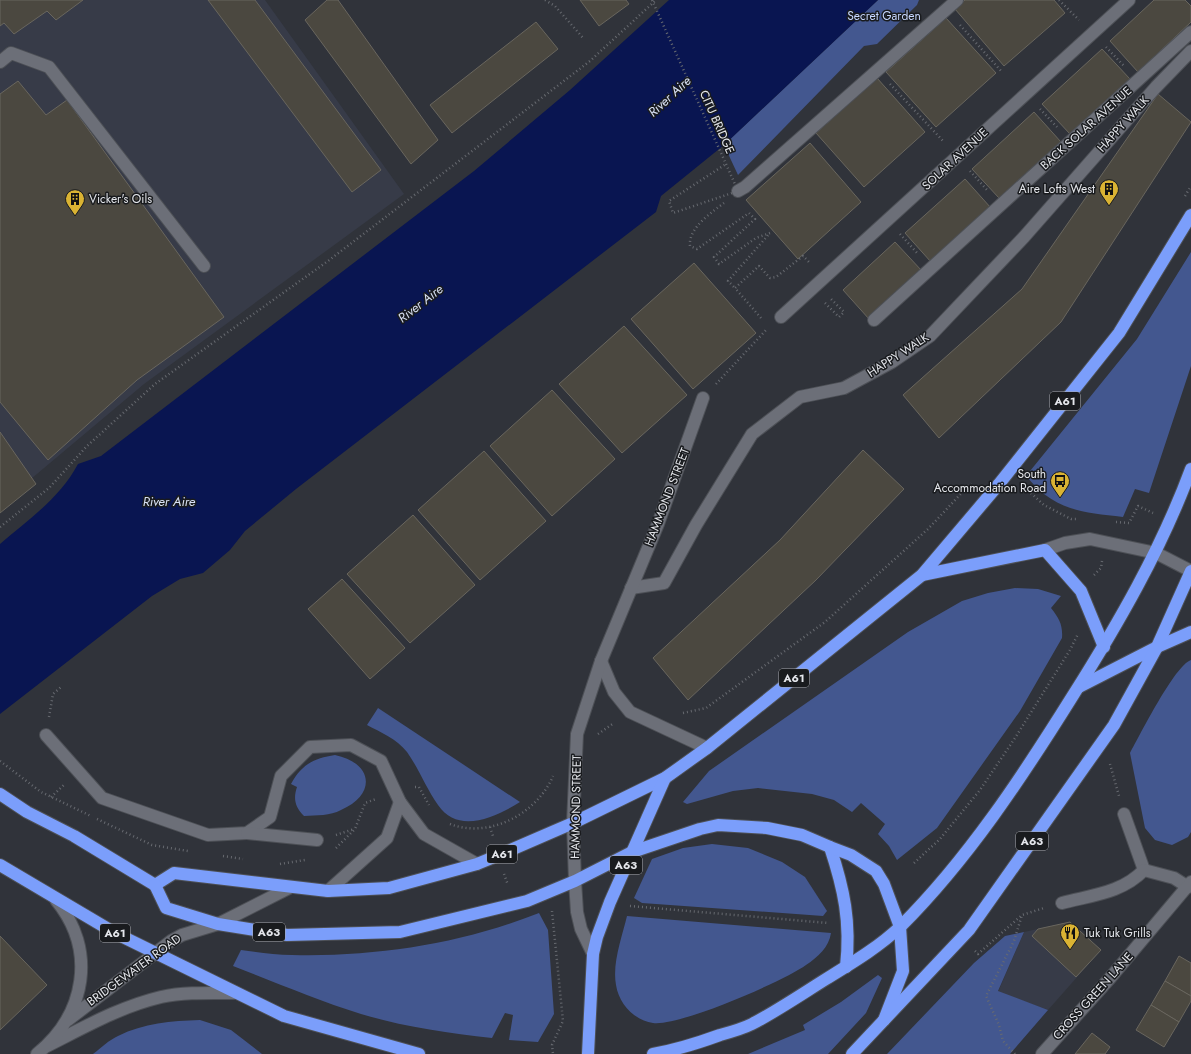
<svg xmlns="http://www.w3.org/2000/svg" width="1191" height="1054" font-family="Jost,sans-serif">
<rect width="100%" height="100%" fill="#30333a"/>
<!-- built -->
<g fill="#373b48">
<path d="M0 0H265L404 194 144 384 0 505Z"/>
<path d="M1070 922 1101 950 1048 1010 998 992 1024 932Z"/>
</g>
<!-- green -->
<g fill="#43578f">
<path d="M878 0H919L917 5 877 44 864 46 738 175 724 145Z"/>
<path d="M1191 252V366L1149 493 1135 489 1123 517C1081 512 1055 511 1026 476L1137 339Z"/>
<path d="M1015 588 1038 589 1061 596 1051 608C1059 618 1063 625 1062 638L1020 711 937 828 897 860 889 846 878 834 885 824 861 803 852 812 834 800 812 794 758 788 733 791 687 804 683 802 709 771 908 632 962 601 988 593Z"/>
<path d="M1191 660V832L1188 837 1172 845 1155 840 1145 828 1130 753C1140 735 1175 665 1191 660Z"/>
<path d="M378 708 520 802C496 817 458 835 438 805 426 788 419 769 407 752 397 739 380 732 367 725Z"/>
<path d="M335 755C373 763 377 794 341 810 330 816 317 815 304 816 295 807 293 799 297 787L291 784C301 765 314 758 335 755Z"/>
<path d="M712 844 748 848 782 862 805 877 827 911 823 916 642 903 634 898 652 859 683 848Z"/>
<path d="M539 913 548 930 554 1014 538 1042 509 1040 513 1015 505 1013 492 1038C448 1033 404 1027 361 1014 317 1000 275 982 233 966L241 950C258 952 275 955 292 955 376 957 461 944 539 913Z"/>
<path d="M627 916 831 933C829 947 818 957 806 965 784 981 678 1027 653 1023 634 1020 619 1004 616 985 612 963 622 937 627 916Z"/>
<path d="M1024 932 998 991 1048 1010 1010 1054H887L974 963 1005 936Z"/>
<path d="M878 975 882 978 866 1013 828 1054H748L805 1030 803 1025 841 1002Z"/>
<path d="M200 1020 231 1030 262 1054H93C101 1048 109 1040 118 1036 144 1023 171 1021 200 1020Z"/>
</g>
<!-- water -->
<path fill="#091551" d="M669 0H878L724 145 661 196 656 212 296 489 245 531 230 550 203 573 180 579 152 596 0 714V544C28 520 60 498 78 464L101 456 474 171 570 90Z"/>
<!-- building -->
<g fill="#4b4840" stroke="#69665e">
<path d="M0 0H83L56 20 47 11 14 34 4 23 0 26Z"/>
<path d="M208 0H255L381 170 352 192Z"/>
<path d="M327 0H338L438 140 411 164 305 20Z"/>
<path d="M580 0H626L629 4 599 26Z"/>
<path d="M965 0H1054L1065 13 1004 66 955 9Z"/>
<path d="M1154 0H1185L1191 6V22L1138 72 1110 41Z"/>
<path d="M946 18 996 73 936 127 886 72Z"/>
<path d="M536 22 558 49 452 133 430 105Z"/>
<path d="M1102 49 1130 79 1070 134 1042 104Z"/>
<path d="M877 78 925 132 864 187 816 133Z"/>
<path d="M18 81 46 115 67 100 224 317 137 380 48 460 0 402V94Z"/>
<path d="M1158 94 1191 122 1061 322 939 438 903 395 1022 289Z"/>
<path d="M1034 112 1061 142 999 198 972 169Z"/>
<path d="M810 143 861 202 798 259 746 200Z"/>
<path d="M965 179 991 208 931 262 905 233Z"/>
<path d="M895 242 922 271 869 319 843 290Z"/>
<path d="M694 263 756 333 693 389 631 319Z"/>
<path d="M624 326 687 395 622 453 559 384Z"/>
<path d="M552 390 615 459 552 516 490 446Z"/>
<path d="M0 432 36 484 0 513Z"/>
<path d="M863 450 904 489 816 580 688 700 653 658 780 540Z"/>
<path d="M484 451 546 521 480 580 418 510Z"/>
<path d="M413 515 475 585 410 643 347 574Z"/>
<path d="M342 579 405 648 370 679 308 609Z"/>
<path d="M1070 922 1101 950 1076 977 1032 936 1038 929Z"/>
<path d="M0 936 47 985 0 1030Z"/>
<path d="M1179 956 1191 963V996L1165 981Z"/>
<path d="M1165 981 1191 996V1001L1179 1022 1151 1005Z"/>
<path d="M1151 1005 1179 1022 1164 1047 1136 1030Z"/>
<path d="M1092 1033 1110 1047 1105 1054H1075Z"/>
</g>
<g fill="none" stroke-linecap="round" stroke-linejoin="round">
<defs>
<g id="minor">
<path d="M0 62 11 53 49 67 204 266"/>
<path d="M738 191 745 187 957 0"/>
<path d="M781 317 1129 0"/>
<path d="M874 320 1191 32"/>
<path d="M1045 550 1065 543 1090 539 1156 553 1191 571"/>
<path d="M631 588 664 583 696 525 752 434 800 397 844 388 892 362 930 336 1024 237 1156 87 1191 51"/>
<path d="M601 661 614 692 630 712 707 748"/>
<path d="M46 735 102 798 208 835 247 833 270 817 281 776 310 747 351 745 381 761 400 802"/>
<path d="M1124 814 1144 870"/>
<path d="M247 833 317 840"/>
<path d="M328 891 387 838 400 802 424 834 477 864"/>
<path d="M1062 903C1092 895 1122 893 1144 870L1174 878 1188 887"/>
<path d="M593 954 581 929 577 912 575 881 573 823 577 734 601 661 658 524 703 398"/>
<path d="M68 1020 171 941 182 935 218 924 291 887"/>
<path d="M45 1047C83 1028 119 1007 161 997 185 992 209 993 234 993"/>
<path d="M37 1054C86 1014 97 950 56 900"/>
<path d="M1042 1054 1111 977 1191 882"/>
</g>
<g id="highway">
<path d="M922 575 1045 550 1081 591 1104 647"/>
<path d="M1079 687 1157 647 1191 632"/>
<path d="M0 794 27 812 74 836 155 885"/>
<path d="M830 847C844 889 851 922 846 967"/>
<path d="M0 865 115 933 284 1016 419 1054"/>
<path d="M155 885 174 873 328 891 389 888 477 864 499 855 573 823 665 778 707 748 922 575 999 484 1119 333 1191 215"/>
<path d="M155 885 166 908 218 924 287 935 400 932 527 901 575 881 632 852 700 829 718 825 767 828 802 835 830 847 851 855 876 871 884 884 900 927 903 971 884 1020"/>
<path d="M588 1054 593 954 597 937 610 902 665 778"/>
<path d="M653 1054C676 1050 698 1043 720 1035 731 1032 742 1029 752 1024 777 1011 802 994 826 979 852 963 879 947 901 926 968 859 1022 777 1072 697 1118 624 1161 550 1191 469"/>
<path d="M852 1054 969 930 1114 725 1157 647 1191 571"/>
</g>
</defs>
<!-- minor casing -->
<use href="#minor" stroke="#4d5056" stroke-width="14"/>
<!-- highway casing -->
<use href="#highway" stroke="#4d5056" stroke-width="14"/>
<!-- path -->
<g stroke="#676a70" stroke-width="2.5" stroke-dasharray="1 3" stroke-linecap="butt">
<path d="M545 0 555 6 584 39"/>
<path d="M1059 0 1079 20"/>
<path d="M960 25 1002 72"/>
<path d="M1106 47 1125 67"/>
<path d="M890 84 944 142"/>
<path d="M1040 109 1057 127"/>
<path d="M726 164 738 191 673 213 669 201Z"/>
<path d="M970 171 988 191"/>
<path d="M1185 196 1191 186"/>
<path d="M724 203C712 212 688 228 690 246L697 249 749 213 755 219 714 257 719 264 756 238 770 233 728 281 735 288"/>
<path d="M900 234 918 254"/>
<path d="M825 303 839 317 844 312 831 299"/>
<path d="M761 318 735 288 759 266 770 278 776 277 803 256 810 263"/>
<path d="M716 384 767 329"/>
<path d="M1022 485 1044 505 1071 519H1076"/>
<path d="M1116 522 1129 523 1138 506 1153 513"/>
<path d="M0 527 49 488 87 446 155 384 328 261 590 61 656 0"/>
<path d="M1094 575 1101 568 1102 561"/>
<path d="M683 713 706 708 825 622 928 529 971 483"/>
<path d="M49 717 53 694 61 687"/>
<path d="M598 734 614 723"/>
<path d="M0 761 41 792 91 816"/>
<path d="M1110 764 1119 796"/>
<path d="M415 787H419L429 805"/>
<path d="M51 797 65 784"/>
<path d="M97 819 152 845 188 851"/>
<path d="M450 824C489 839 537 814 553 776"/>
<path d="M490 827 493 836"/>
<path d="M336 835 354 829"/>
<path d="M336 848 355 829 365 803 376 799"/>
<path d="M223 856 243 859"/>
<path d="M914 863 940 839 980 790 1015 738 1070 650 1078 634"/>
<path d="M280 864 305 860"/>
<path d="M504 874 508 885"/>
<path d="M630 906 828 923"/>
<path d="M552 911 563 1021 552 1045 553 1054"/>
<path d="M975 951 978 954 1022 915 1044 908"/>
<path d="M1015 1054 1003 1041 999 1025 986 996 1014 941 1022 915"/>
</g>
<!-- minor -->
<use href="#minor" stroke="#6c6f78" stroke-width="12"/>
<!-- highway -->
<use href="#highway" stroke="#7b9efb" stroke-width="12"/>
<!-- path-bridge -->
<path stroke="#676a70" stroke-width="2.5" stroke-dasharray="1 3" stroke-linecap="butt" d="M652 0 726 164"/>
</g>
<!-- icons -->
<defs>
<symbol id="building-pin" viewBox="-11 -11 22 30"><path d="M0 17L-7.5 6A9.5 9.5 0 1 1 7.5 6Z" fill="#dab333" stroke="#191b1e"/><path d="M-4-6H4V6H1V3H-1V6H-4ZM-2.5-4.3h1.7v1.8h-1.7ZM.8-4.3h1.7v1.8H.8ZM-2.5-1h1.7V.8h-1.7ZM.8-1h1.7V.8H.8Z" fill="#111"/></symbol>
<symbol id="bus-pin" viewBox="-11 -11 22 30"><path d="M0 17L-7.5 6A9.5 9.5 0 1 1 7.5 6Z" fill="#dab333" stroke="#191b1e"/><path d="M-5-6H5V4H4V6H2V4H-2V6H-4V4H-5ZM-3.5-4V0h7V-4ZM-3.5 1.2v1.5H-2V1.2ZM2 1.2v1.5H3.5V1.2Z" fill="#111"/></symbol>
<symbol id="restaurant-pin" viewBox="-11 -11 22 30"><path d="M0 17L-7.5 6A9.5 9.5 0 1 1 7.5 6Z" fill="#dab333" stroke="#191b1e"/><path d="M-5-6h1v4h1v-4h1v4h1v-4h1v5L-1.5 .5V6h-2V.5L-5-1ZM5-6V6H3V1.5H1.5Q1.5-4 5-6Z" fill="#111"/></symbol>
</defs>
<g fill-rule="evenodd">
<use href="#building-pin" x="1098" y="178" width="22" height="30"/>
<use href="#building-pin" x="64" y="188" width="22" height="30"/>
<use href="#bus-pin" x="1049" y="470" width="22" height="30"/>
<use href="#restaurant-pin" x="1059" y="922" width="22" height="30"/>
</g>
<g text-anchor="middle" stroke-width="3" stroke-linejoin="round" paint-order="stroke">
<!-- shield labels -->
<g fill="#191b1e" stroke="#a7a9ae" stroke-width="1">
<rect x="1050" y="392" width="30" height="18" rx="3"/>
<rect x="779" y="669" width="30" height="18" rx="3"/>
<rect x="1016" y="832" width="32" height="18" rx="3"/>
<rect x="487" y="845" width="30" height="18" rx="3"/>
<rect x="610" y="856" width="32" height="18" rx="3"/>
<rect x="253" y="923" width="32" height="18" rx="3"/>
<rect x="100" y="924" width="30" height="18" rx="3"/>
</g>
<g font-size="11" font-weight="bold" fill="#e4e6eb">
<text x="1065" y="405">A61</text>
<text x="794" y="682">A61</text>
<text x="1032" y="845">A63</text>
<text x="502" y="858">A61</text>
<text x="626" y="869">A63</text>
<text x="269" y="936">A63</text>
<text x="115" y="937">A61</text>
</g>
<!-- park labels -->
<g font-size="12" fill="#c7d7fe" stroke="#191b1e">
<text x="884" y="20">Secret Garden</text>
</g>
<!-- street labels -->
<g font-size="12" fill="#e4e6eb" stroke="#191b1e">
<text transform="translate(717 122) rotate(66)" y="4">CITU BRIDGE</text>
<text transform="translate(1123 124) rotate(-48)" y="4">HAPPY WALK</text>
<text transform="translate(1086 128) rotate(-42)" y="4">BACK SOLAR AVENUE</text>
<text transform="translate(955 159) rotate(-43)" y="4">SOLAR AVENUE</text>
<text transform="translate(898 355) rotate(-33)" y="4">HAPPY WALK</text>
<text transform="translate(667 497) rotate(-69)" y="4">HAMMOND STREET</text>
<text transform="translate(576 807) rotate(-89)" y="4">HAMMOND STREET</text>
<text transform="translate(134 970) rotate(-36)" y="4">BRIDGEWATER ROAD</text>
<text transform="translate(1093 996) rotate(-48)" y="4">CROSS GREEN LANE</text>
</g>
<!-- poi labels -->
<g font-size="12" fill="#e4e6eb" stroke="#191b1e" text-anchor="end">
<text x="1095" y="193">Aire Lofts West</text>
<text x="89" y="203" text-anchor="start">Vicker's Oils</text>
<text x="1046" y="478">South<tspan x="1046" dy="14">Accommodation Road</tspan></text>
<text x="1084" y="937" text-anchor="start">Tuk Tuk Grills</text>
</g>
<!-- water labels -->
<g font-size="13" font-style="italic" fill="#d8e0f4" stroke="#191b1e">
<text transform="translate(669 96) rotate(-43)" y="5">River Aire</text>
<text transform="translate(420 303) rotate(-38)" y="5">River Aire</text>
<text x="169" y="506">River Aire</text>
</g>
</g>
</svg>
